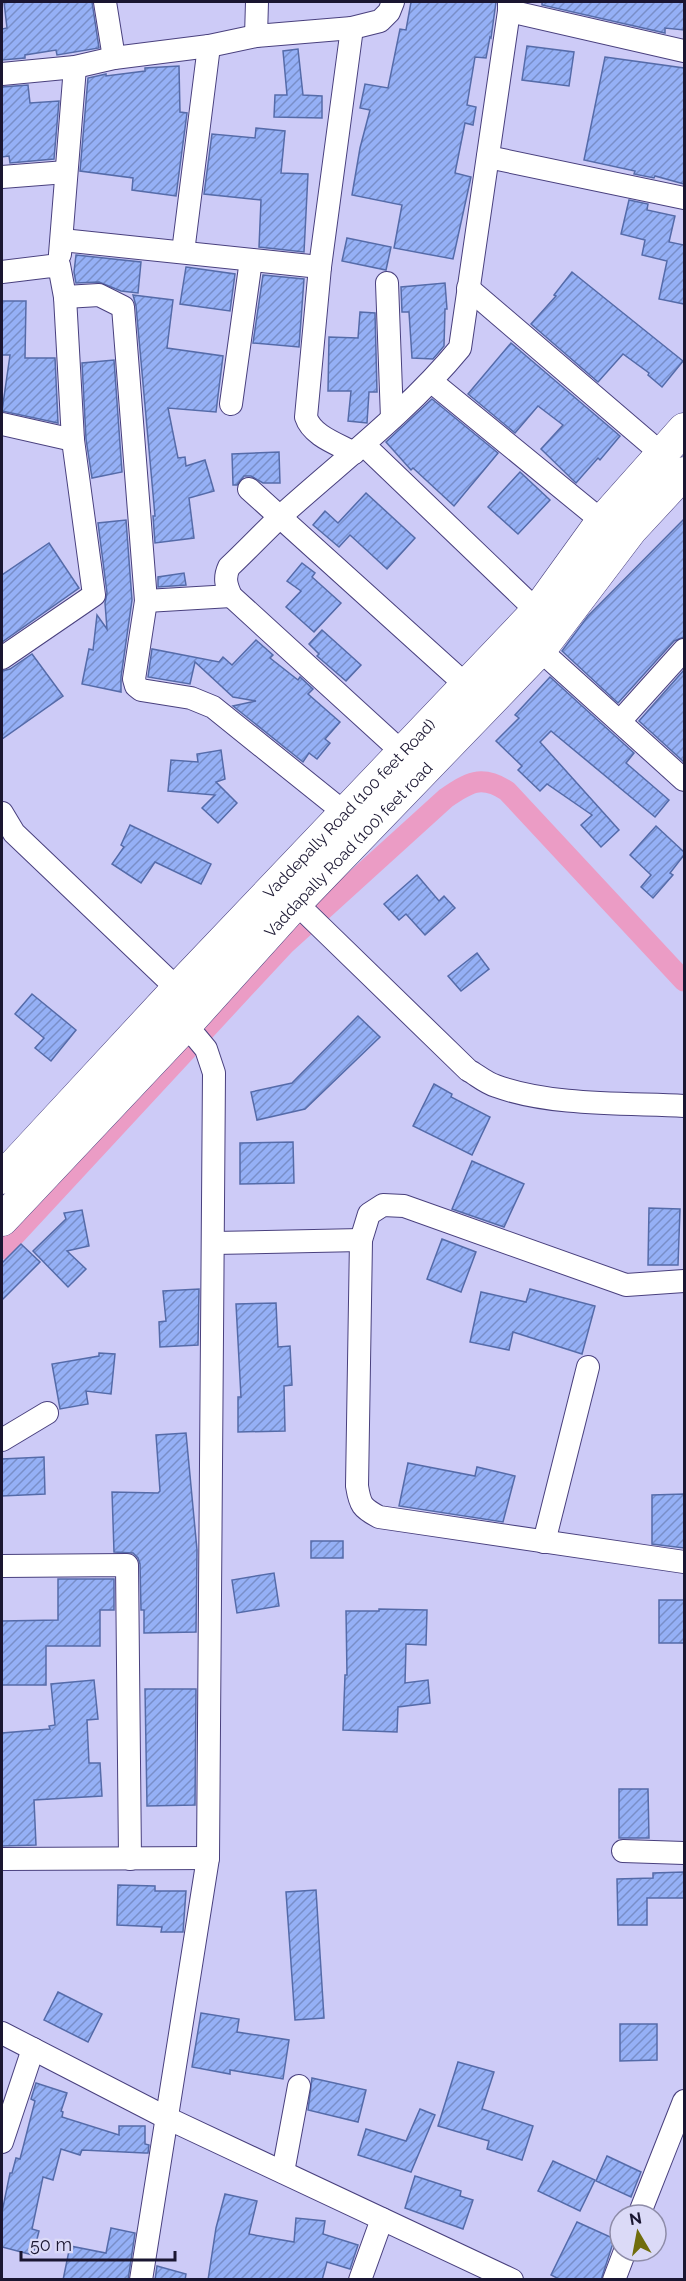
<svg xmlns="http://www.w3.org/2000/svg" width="686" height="2281" font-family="Raleway,sans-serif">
<defs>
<pattern id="building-hatch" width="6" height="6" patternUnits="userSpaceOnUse" patternTransform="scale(1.5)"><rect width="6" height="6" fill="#95b0f6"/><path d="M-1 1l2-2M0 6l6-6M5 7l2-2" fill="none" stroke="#798ec8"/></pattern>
</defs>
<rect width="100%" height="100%" fill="#cdcbf7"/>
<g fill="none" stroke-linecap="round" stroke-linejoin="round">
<!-- canal -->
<path stroke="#eb9cc5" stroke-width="21" d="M2 1249 284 945 446 798C468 783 481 774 507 791L684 981"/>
</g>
<!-- building -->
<g fill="url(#building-hatch)" stroke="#556ba9" stroke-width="1.5">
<path d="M4 2H92L99 48 57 55 56 50 25 55V58L2 60V29L7 28Z"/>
<path d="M411 2H496L491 38 490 37 486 58 475 57 467 105 476 107 473 125 465 123 455 173 471 177 453 259 394 248 402 205 352 195 360 148 370 110 360 108 365 84 388 88 400 29 406 30Z"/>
<path d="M542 2H684V30L665 28V33L542 5Z"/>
<path d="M527 46 574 52 569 86 522 80Z"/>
<path d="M298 49 303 95 322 96V118L274 117 275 95H287L283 51Z"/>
<path d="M605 57 684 68V184L655 176 654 178 634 174 635 171 584 160Z"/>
<path d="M179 66 180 112 187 113 176 196 132 190 133 178 80 171 88 78 106 74V76L145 71V68Z"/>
<path d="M28 85 30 103 59 101 54 159 10 163 9 156 2 157V87Z"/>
<path d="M256 128 285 131 281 173 308 174 304 252 259 247 261 200 204 194 212 134 255 138Z"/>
<path d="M629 200 648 204 647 210 675 216 669 242 684 245V304L659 299 667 261 642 255 645 240 621 234Z"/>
<path d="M347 238 391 247 386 270 342 261Z"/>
<path d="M76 255 141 262 138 293 121 291 99 282 76 283 74 272Z"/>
<path d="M186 267 235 274 230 311 180 304Z"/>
<path d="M572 272 683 361 662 387 648 375 649 373 623 354 598 382 531 324 556 296 554 295Z"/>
<path d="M263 275 304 279 299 347 253 343Z"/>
<path d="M445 283 447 309H445L444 346 433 359 412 358 409 312H402L401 287Z"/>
<path d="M133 295 173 300 167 348 223 356 216 412 168 408 178 458 185 457 186 466 205 460 214 491 189 498 194 538 155 543 153 516H155L136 306Z"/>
<path d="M2 301H26L25 358H55L58 423 2 411 10 355H2Z"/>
<path d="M360 312 375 313 377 392H369L367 423 348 421 351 391H328L329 337 358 338Z"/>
<path d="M511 343 620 436 600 460 598 458 576 483 541 449 563 425 538 406 515 433 468 394Z"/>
<path d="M114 360 122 472 92 478 86 439 82 363Z"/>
<path d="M432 399 498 453 454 506 413 468 411 470 386 442Z"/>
<path d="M279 452 280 483H263L251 476H244L237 485H233L232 454Z"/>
<path d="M520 472 550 500 518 534 488 507Z"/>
<path d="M366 493 415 538 387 569 350 535 339 547 313 525 325 511 338 523Z"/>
<path d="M684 519V637L674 641 618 703 562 651 588 616Z"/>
<path d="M126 520 132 600 121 677V692L82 684 89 649 93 650 97 615 107 629 105 603 107 593 98 523Z"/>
<path d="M49 543 79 588 2 642V575Z"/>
<path d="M302 563 315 573 312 577 341 603 314 632 286 607 301 591 287 581Z"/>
<path d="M184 573 186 585 158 587V577Z"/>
<path d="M322 630 361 665 346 681 317 656 319 654 309 644Z"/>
<path d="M256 640 273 655 270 658 298 680 300 677 313 689 308 694 340 722 325 739 330 743 317 759 309 753 303 762 233 706 256 701 233 697 195 662 190 684 148 677 152 649 219 662 223 657 232 665Z"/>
<path d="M32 654 63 696 2 739V671L10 669Z"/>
<path d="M684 670V762L639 721Z"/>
<path d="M550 677 634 753 626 763 669 800 655 817 551 731 540 742 619 830 601 847 581 825 592 815 547 784 540 791 518 770 522 766 496 741 519 718 515 715Z"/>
<path d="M221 750 225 779 216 782 237 803 218 823 202 808 215 795 168 791 171 760 198 762 197 754Z"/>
<path d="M130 825 211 864 201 884 155 862 141 883 112 864 124 847 121 845Z"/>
<path d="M656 826 684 852V855L670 873 673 875 653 898 641 887 651 875 630 855Z"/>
<path d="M417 875 439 901 444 896 455 908 425 935 406 914 399 920 384 904Z"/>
<path d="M477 953 489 969 461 991 448 976Z"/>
<path d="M32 994 76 1030 51 1061 35 1048 44 1038 15 1014Z"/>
<path d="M358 1016 380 1037 305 1109 257 1120 251 1092 292 1083Z"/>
<path d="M434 1084 452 1094 451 1097 490 1117 472 1155 413 1126Z"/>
<path d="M293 1142 294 1183 240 1184V1143Z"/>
<path d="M472 1161 524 1184 504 1227 452 1209Z"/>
<path d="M649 1208 680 1209 678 1265H648Z"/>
<path d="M82 1210 89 1246 67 1251 86 1269 68 1287 33 1251 66 1219 64 1213Z"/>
<path d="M442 1239 476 1252 461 1292 427 1279Z"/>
<path d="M21 1244 40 1262 2 1300V1263Z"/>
<path d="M199 1289 198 1345 160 1347 159 1322 166 1321 163 1291Z"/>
<path d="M530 1289 595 1306 582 1354 513 1332 509 1350 470 1342 481 1292 526 1302Z"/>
<path d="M276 1303 278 1347 290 1346 292 1385 284 1386 285 1431 238 1432V1397H241L236 1304Z"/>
<path d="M99 1353 115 1354 111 1394 86 1391 88 1404 60 1409 52 1364 99 1356Z"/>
<path d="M186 1433 197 1550 196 1632 144 1633V1610H141L140 1564 138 1558 133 1553 114 1552 112 1492 158 1493 160 1491 156 1435Z"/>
<path d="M44 1457 45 1494 2 1496V1459Z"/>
<path d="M408 1463 475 1476 477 1467 515 1476 503 1522 399 1506Z"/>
<path d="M684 1494V1548L652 1544V1495Z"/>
<rect x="311" y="1541" width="32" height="17"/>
<path d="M274 1573 279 1606 237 1613 232 1580Z"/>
<path d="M58 1579H114V1610H100V1646H46V1685H2V1621L58 1620Z"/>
<rect x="659" y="1600" width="25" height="43"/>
<path d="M379 1609 427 1610 426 1645 406 1644 405 1683 428 1680 430 1703 398 1707 397 1732 343 1730 345 1675H347L346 1611H379Z"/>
<path d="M94 1680 98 1719 87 1720 89 1763H100L102 1796 34 1800 36 1845 2 1846V1733L50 1729 49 1726 55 1725 51 1684Z"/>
<path d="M145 1689H196L195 1805 147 1806Z"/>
<path d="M619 1789H648L649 1838H619Z"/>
<path d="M684 1872V1898H647V1925H618L617 1879 653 1878V1873Z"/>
<path d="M118 1885 155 1886V1891H186L183 1932H161L162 1927 117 1925Z"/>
<path d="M316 1890 324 2018 295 2020 286 1892Z"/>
<path d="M58 1992 102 2014 88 2042 44 2020Z"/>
<path d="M201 2013 239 2019 237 2032 289 2040 283 2079 230 2070V2074L192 2067Z"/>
<path d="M620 2024H657V2060L620 2061Z"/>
<path d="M458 2062 494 2072 482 2109 533 2126 522 2160 487 2149 489 2141 438 2126Z"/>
<path d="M312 2078 366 2090 358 2122 308 2110Z"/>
<path d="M36 2083 67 2093 61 2111 63 2112 62 2117 119 2135V2126H145V2144L149 2145 148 2153H145L82 2150 80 2155 61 2149 53 2180 43 2177 32 2229 39 2231 33 2255 2 2247V2212L10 2173H12L16 2158 20 2159 35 2101 31 2099Z"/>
<path d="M420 2109 435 2115 411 2172 358 2155 366 2129 406 2141Z"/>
<path d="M607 2156 641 2172 631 2197 596 2181Z"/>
<path d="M553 2161 595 2180 580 2211 538 2191Z"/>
<path d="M415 2176 461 2191 460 2196 473 2200 463 2229 405 2208Z"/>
<path d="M225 2194 257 2201 249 2234 294 2242 296 2218 325 2221 323 2234 358 2245 350 2269 327 2262 322 2280H208L216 2228Z"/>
<path d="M577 2222 617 2240 612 2246 601 2280H561L551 2275Z"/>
<path d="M111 2228 135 2233 128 2280H63L70 2246 106 2253Z"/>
<path d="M157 2266 186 2274 185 2280H155Z"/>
</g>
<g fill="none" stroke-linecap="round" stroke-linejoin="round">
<defs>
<g id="street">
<path d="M105 2 114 58"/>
<path d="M509 11 684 51"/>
<path d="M352 28 320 267 306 417C312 436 338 444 354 453"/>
<path d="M256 36 257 2"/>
<path d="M2 74 75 67 114 58 209 46 256 36 352 28 380 21 389 12 393 2"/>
<path d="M488 157 684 198"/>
<path d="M2 177 66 172"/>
<path d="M62 240 320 267"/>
<path d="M183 252 209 46"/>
<path d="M60 254 75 67"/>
<path d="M2 272 59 265 65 297 73 440 94 595 2 658"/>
<path d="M387 283 392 418"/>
<path d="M468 288 662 454"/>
<path d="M65 297 99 295 123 307 146 601 134 679 136 686 141 690 191 698 213 707 345 813"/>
<path d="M432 382 602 521"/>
<path d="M231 404 251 260"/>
<path d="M2 424 73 440"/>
<path d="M364 445 537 611"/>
<path d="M249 489 466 685"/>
<path d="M146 601 231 596"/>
<path d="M540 650 684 780"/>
<path d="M621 720 684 650"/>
<path d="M403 753 231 596C226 585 224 578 229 567 247 550 264 532 282 515 342 461 408 411 460 348L509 11V2"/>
<path d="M2 813 14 833 187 998"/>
<path d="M296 903 468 1070C477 1075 486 1083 496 1086 551 1106 626 1103 684 1106"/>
<path d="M213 1243 361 1240"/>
<path d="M684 1281 626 1285 404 1206 383 1205 369 1214 361 1240 357 1486C360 1505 362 1508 379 1517L684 1562"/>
<path d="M2 1440 47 1413"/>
<path d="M544 1542 588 1367"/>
<path d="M2 1566 127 1565 130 1859"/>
<path d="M623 1851 684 1853"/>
<path d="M2 1859 208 1858"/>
<path d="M2 2033 167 2118 512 2280"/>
<path d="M2 2142 33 2049"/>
<path d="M283 2172 299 2086"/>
<path d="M639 2215 684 2101"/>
<path d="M141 2280 208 1858 214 1073 206 1049 186 1025"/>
<path d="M360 2280 382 2219"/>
<path d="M614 2280 625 2251"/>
</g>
<g id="secondary">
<path id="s1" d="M2 1178 178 988 537 611 602 521 684 429"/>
<path id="s2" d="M2 1220 186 1025 296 903 540 650 631 530 684 473"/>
</g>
</defs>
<!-- street casing -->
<use href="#street" stroke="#49407e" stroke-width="24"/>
<!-- secondary casing -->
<use href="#secondary" stroke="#49407e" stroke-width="33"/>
<!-- street -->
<use href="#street" stroke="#fff" stroke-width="22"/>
<!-- secondary -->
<use href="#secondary" stroke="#fff" stroke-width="32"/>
</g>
<g text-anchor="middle" stroke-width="4.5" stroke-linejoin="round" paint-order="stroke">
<!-- street labels -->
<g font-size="16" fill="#1a1631" stroke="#dbdaf7">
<text dy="6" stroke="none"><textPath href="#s1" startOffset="507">Vaddepally Road (100 feet Road)</textPath></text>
<text dy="6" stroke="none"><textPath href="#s2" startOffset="507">Vaddapally Road (100) feet road</textPath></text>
</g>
</g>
<!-- border -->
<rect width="686" height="2281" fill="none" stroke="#1a1631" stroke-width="6"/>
<!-- north arrow -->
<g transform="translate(638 2233) rotate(350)"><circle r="28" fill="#dbdaf7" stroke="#8e8ca8" stroke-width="1.5"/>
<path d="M0-4.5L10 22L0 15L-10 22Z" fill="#706d0d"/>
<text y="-9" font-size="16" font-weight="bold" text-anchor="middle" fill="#1a1631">N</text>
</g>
<!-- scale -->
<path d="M21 2251v9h154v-9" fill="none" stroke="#1a1631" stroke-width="3"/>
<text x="30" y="2251" font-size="18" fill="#1a1631" stroke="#dbdaf7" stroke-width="4.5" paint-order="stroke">50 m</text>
</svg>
